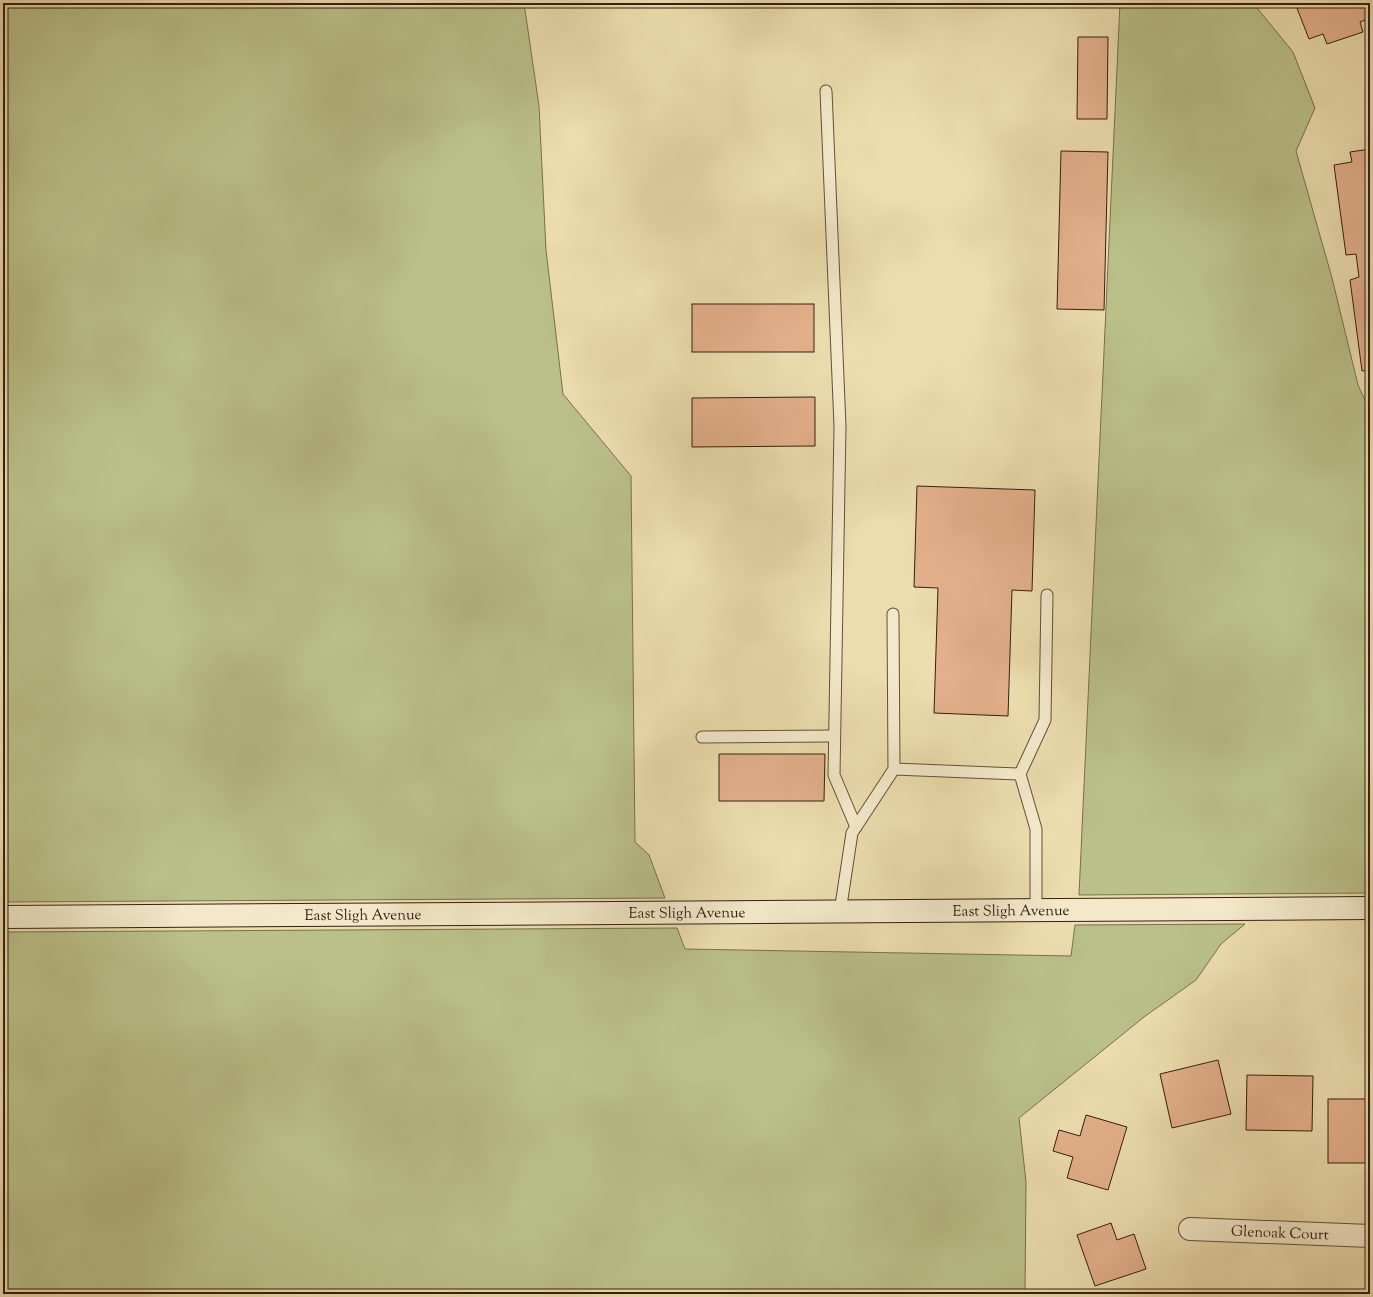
<svg xmlns="http://www.w3.org/2000/svg" width="1373" height="1297" font-family="'Sorts Mill Goudy',serif">
<rect width="100%" height="100%" fill="#ecddae"/>
<filter id="stains"><feTurbulence type="fractalNoise" baseFrequency=".005" numOctaves="4"/><feColorMatrix values="0 0 0 0 .2 0 0 0 0 .09 0 0 0 0 .02 0 0 0 .5 -.17"/></filter>
<radialGradient id="worn" r=".72"><stop offset=".6" stop-color="#630" stop-opacity="0"/><stop offset="1" stop-color="#630" stop-opacity=".3"/></radialGradient>
<!-- green -->
<g fill="#bac089" stroke="#786f4e">
<path d="M3 3H524L539 106 546 250 563 394 631 476 635 842 649 855 665 898 3 902Z"/>
<path d="M1120 3H1253L1293 52 1315 108 1296 151 1332 278 1358 385 1370 411V893L1079 895Z"/>
<path d="M1245 924 1221 944 1196 980 1144 1017 1019 1118 1026 1182 1025 1294H3V932L677 928 685 949 1071 956 1075 925Z"/>
</g>
<!-- building -->
<g fill="#e3b08b" stroke="#361e13">
<path d="M1295 3H1370V18L1360 22 1363 32 1327 44 1323 34 1309 39Z"/>
<path d="M1078 37H1108L1107 119H1077Z"/>
<path d="M1370 149V370L1362 371 1350 280 1359 277 1356 254 1346 255 1334 165 1352 162 1350 152Z"/>
<path d="M1061 151 1108 152 1104 310 1057 309Z"/>
<rect x="692" y="304" width="122" height="48"/>
<path d="M815 397V446L692 447V398Z"/>
<path d="M917 486 1035 490 1032 591 1012 590 1008 716 934 713 938 588 914 587Z"/>
<path d="M719 754H825L824 801H719Z"/>
<path d="M1218 1060 1231 1114 1172 1128 1160 1074Z"/>
<path d="M1247 1075 1313 1076 1312 1131 1246 1130Z"/>
<rect x="1328" y="1099" width="42" height="64"/>
<path d="M1086 1115 1127 1127 1108 1190 1067 1178 1073 1157 1053 1151 1059 1130 1080 1136Z"/>
<path d="M1111 1223 1117 1240 1134 1234 1146 1269 1095 1286 1077 1235Z"/>
<path d="M1163 1293H1197L1163 1294Z"/>
<path d="M1244 1293H1280L1244 1294Z"/>
</g>
<g fill="none" stroke-linecap="round" stroke-linejoin="round">
<defs>
<g id="lane">
<path d="M826 91 840 426 834 775 856 827"/>
<path d="M702 737 834 736"/>
<path d="M894 769 1020 774 1036 829V910"/>
<path d="M1020 774 1045 720 1047 595"/>
<path d="M840 912 852 833 894 769 893 614"/>
</g>
<g id="street">
<path id="s1" d="M1190 1229 1370 1236"/>
</g>
<g id="secondary">
<path id="s2" d="M3 917 1370 908"/>
</g>
</defs>
<!-- lane casing -->
<use href="#lane" stroke="#644e3a" stroke-width="13"/>
<!-- street casing -->
<use href="#street" stroke="#644e3a" stroke-width="24"/>
<!-- secondary casing -->
<use href="#secondary" stroke="#361e13" stroke-width="24"/>
<!-- lane -->
<use href="#lane" stroke="#f3e9ca" stroke-width="11"/>
<!-- street -->
<use href="#street" stroke="#f3e9ca" stroke-width="22"/>
<!-- secondary -->
<use href="#secondary" stroke="#f3e9ca" stroke-width="22"/>
</g>
<g text-anchor="middle" stroke-width="3" stroke-linejoin="round" paint-order="stroke">
<!-- street labels -->
<g font-size="15" fill="#361e13" stroke="#f3e9ca">
<text dy="5" stroke="none"><textPath href="#s2" startOffset="1008">East Sligh Avenue</textPath></text>
<text dy="5" stroke="none"><textPath href="#s2" startOffset="684">East Sligh Avenue</textPath></text>
<text dy="5" stroke="none"><textPath href="#s2" startOffset="360">East Sligh Avenue</textPath></text>
<text dy="5" stroke="none"><textPath href="#s1" startOffset="90">Glenoak Court</textPath></text>
</g>
</g>
<!-- margin -->
<rect width="1373" height="1297" fill="none" stroke="#ecddae" stroke-width="16"/>
<rect x="4" y="4" width="1365" height="1289" fill="none" stroke="#361e13" stroke-width="2"/>
<rect x="8" y="8" width="1357" height="1281" fill="none" stroke="#361e13"/>
<rect width="100%" height="100%" filter="url(#stains)"/>
<rect width="100%" height="100%" fill="url(#worn)"/>
</svg>
